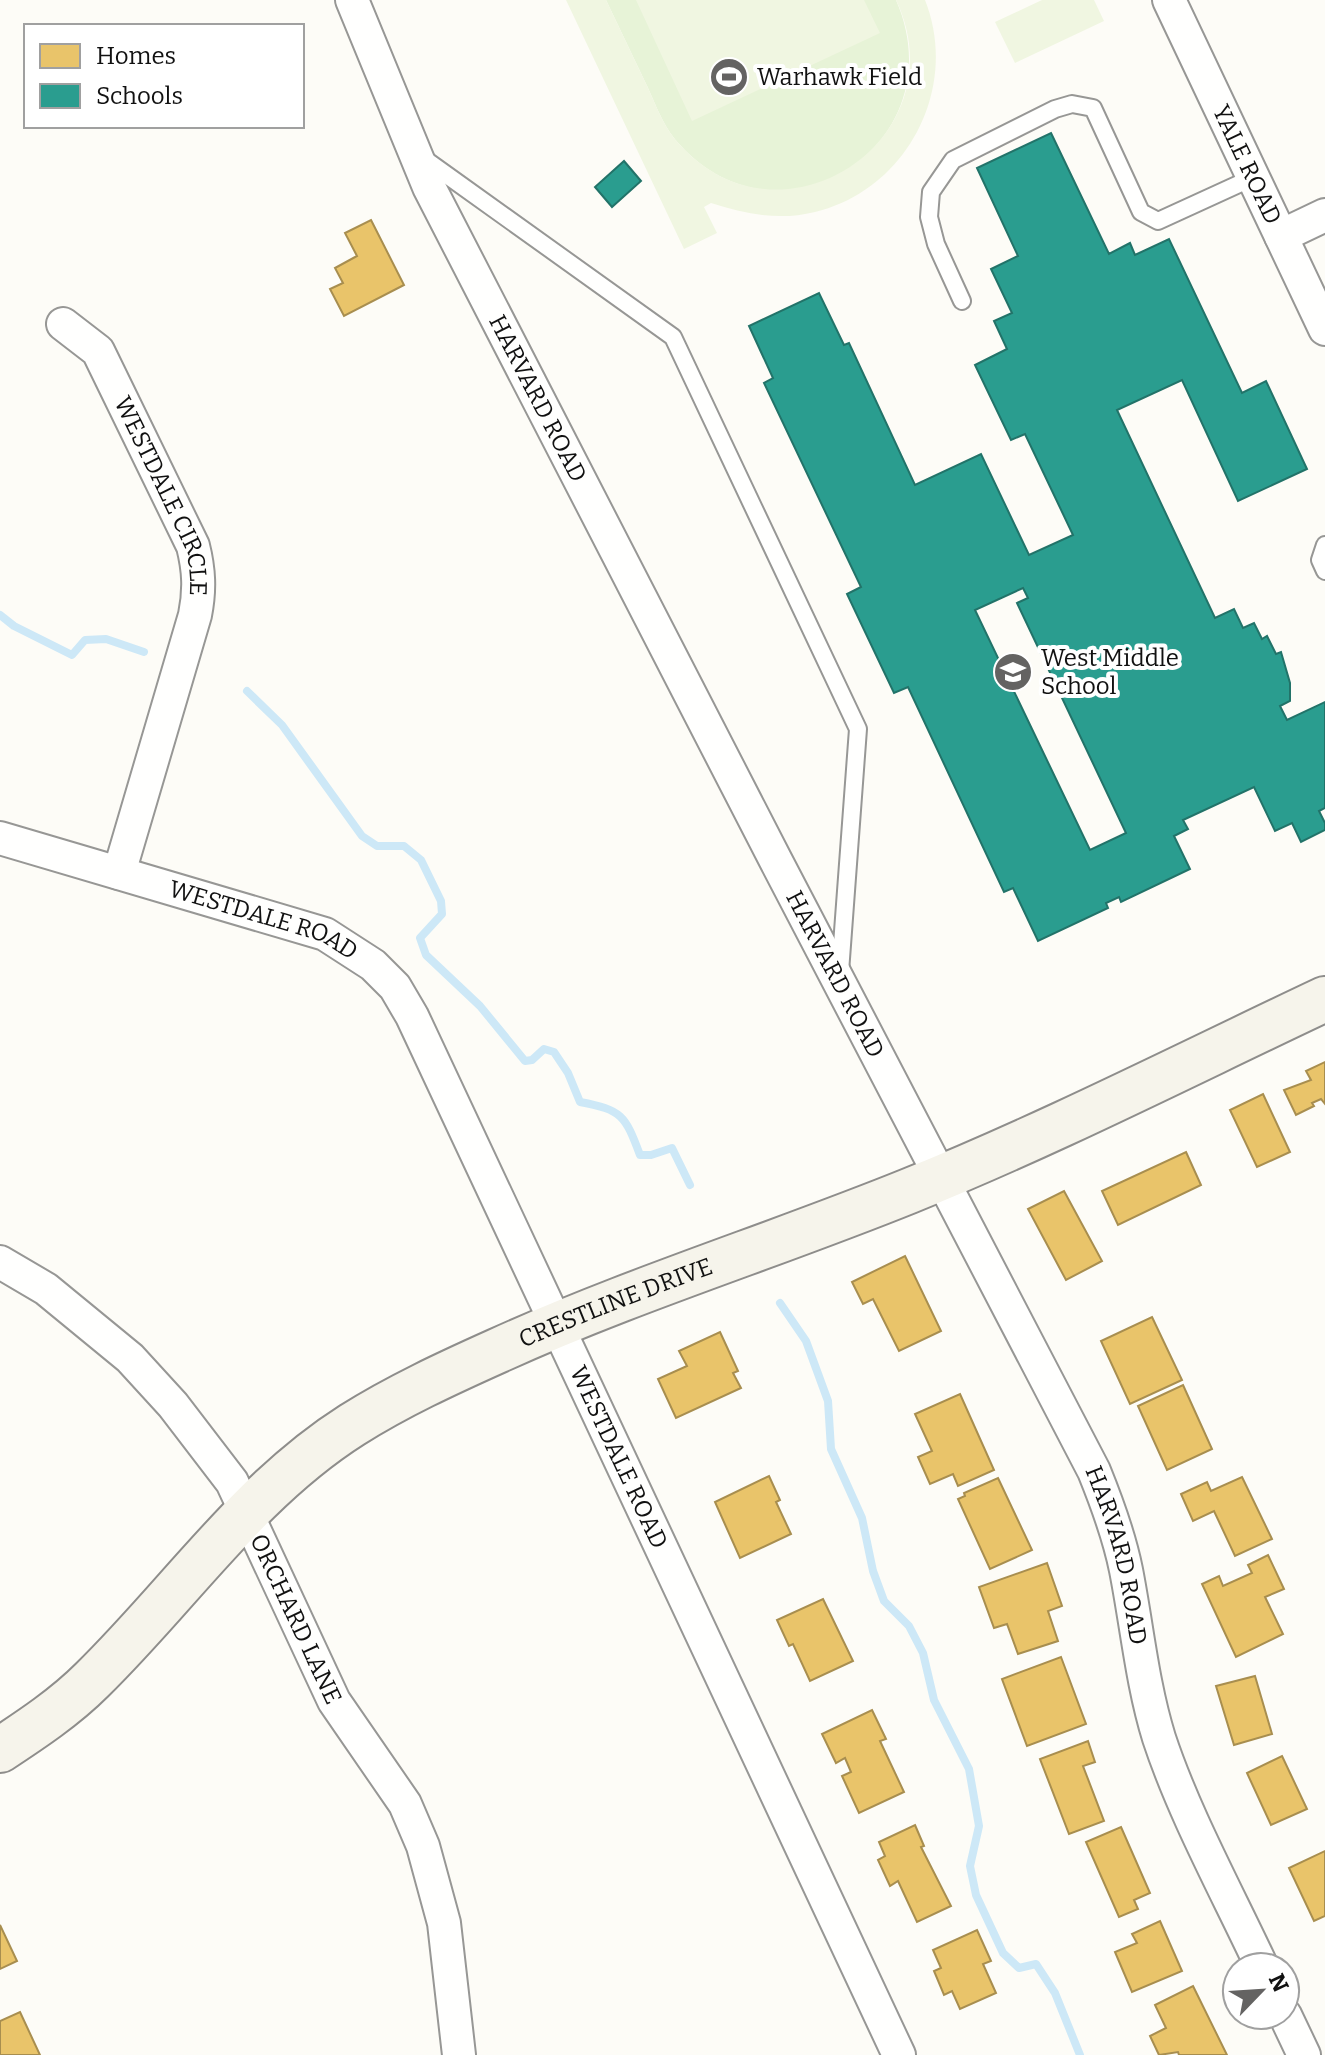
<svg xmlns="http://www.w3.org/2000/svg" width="1325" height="2055" font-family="Bitter,serif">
<rect width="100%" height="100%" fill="#fdfcf7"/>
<!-- green -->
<path fill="#e7f3d7" d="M606 0H896C958 142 784 257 681 146 665 130 657 108 648 88 634 59 620 29 606 0Z"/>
<!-- pitch -->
<g fill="#f0f6e1">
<path d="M566 0H606C620 29 634 59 648 88 657 108 665 130 681 146 784 257 961 137 896 0H925C960 88 907 190 815 212 779 221 745 214 711 203L704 207 717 233 684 249Z"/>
<path d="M636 0H864L880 33 692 121Z"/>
<path d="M1042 0H1094L1104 21 1015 63 995 22Z"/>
</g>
<!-- homes -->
<g fill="#e9c46a" stroke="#a88e4f" stroke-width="2">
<path d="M371 220 404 285 344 316 330 289 343 283 335 268 357 256 345 233Z"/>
<path d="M1325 1062V1104L1321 1099 1312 1103 1314 1106 1296 1115 1284 1090 1311 1080 1306 1071Z"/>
<path d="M1263 1094 1290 1152 1257 1167 1230 1110Z"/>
<path d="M1186 1152 1201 1185 1118 1225 1102 1191Z"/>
<path d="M1064 1191 1102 1261 1066 1280 1028 1209Z"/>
<path d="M905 1256 941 1331 899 1351 873 1299 863 1304 852 1282Z"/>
<path d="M1152 1317 1182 1380 1130 1404 1101 1341Z"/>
<path d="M720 1332 738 1371 733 1373 741 1388 676 1418 658 1379 687 1366 679 1351Z"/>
<path d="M1183 1385 1212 1449 1167 1470 1138 1406Z"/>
<path d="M960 1394 994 1470 958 1486 953 1474 930 1484 918 1457 932 1451 915 1414Z"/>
<path d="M769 1476 780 1500 776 1502 791 1534 740 1558 715 1502Z"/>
<path d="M1242 1477 1272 1539 1235 1556 1214 1511 1193 1521 1181 1494 1207 1482 1211 1491Z"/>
<path d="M998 1478 1032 1550 990 1569 958 1499 965 1496 964 1493Z"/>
<path d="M1268 1555 1284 1589 1265 1597 1283 1634 1236 1657 1202 1584 1219 1576 1223 1586 1252 1573 1248 1565Z"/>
<path d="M1047 1563 1062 1606 1048 1611 1058 1641 1018 1654 1007 1624 994 1628 979 1587Z"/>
<path d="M823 1599 853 1661 810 1681 793 1644 789 1646 777 1620Z"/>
<path d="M1061 1657 1086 1724 1027 1746 1002 1679Z"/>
<path d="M1255 1676 1272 1734 1234 1745 1216 1686Z"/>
<path d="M872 1710 886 1739 880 1741 904 1792 859 1813 842 1776 851 1772 845 1758 836 1763 822 1734Z"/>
<path d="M1088 1741 1095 1762 1083 1766 1104 1821 1069 1834 1040 1759Z"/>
<path d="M1282 1756 1307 1809 1271 1825 1247 1773Z"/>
<path d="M915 1825 924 1846 921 1847 951 1906 917 1922 898 1881 890 1886 878 1860 885 1856 879 1842Z"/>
<path d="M1121 1827 1150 1893 1134 1900 1138 1909 1119 1917 1086 1842Z"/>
<path d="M1325 1851V1916L1314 1921 1289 1868Z"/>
<path d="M1160 1921 1182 1971 1132 1992 1115 1952 1137 1943 1132 1934Z"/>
<path d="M0 1925 17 1961 0 1969Z"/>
<path d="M977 1930 991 1961 983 1964 996 1993 960 2009 952 1991 944 1995 934 1971 941 1968 933 1950Z"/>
<path d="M1193 1986 1227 2055H1179L1178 2052 1159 2055 1150 2036 1166 2028 1155 2005Z"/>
<path d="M20 2012 40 2055H0V2021Z"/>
</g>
<!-- schools -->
<g fill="#2a9d8f" stroke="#227369" stroke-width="2" fill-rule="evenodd">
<path d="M1051 133 1109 254 1130 243 1135 255 1169 239 1242 393 1266 381 1307 469 1238 501 1182 380 1117 410 1215 618 1234 609 1243 628 1254 623 1262 639 1267 636 1276 654 1281 652 1290 683V701L1280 706 1287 720 1325 702V808L1319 811 1325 823V830L1301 842 1292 823 1275 831 1254 787 1183 820 1188 829 1174 836 1190 869 1121 902 1119 897 1106 903 1108 908 1038 941 1013 888 1004 892 908 687 894 693 847 594 861 587 764 383 773 378 749 326 819 293 844 345 849 343 915 485 981 454 1029 555 1073 535 1025 434 1011 440 975 365 1007 349 994 321 1012 313 991 269 1018 256 977 168ZM1023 588 1028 598 1017 603 1126 833 1090 850 975 610Z"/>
<path d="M624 161 641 181 612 207 595 187Z"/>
</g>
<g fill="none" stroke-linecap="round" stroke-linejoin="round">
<!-- stream -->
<g stroke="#cde8f7" stroke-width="8">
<path d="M0 615 14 626 72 655 85 640 106 639 144 652"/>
<path d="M247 691 282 725 362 836 377 846H404L421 860 441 901 442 914 420 938 426 955 480 1006 525 1061 532 1060 544 1049 554 1052 568 1073 580 1102C622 1110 625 1115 640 1155H651L672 1148 690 1185"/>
<path d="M780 1303 806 1341 828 1401 831 1449 862 1518 873 1571 884 1601 909 1626 923 1653 934 1700 969 1769 979 1826 970 1866 976 1895 1003 1953 1019 1968 1036 1964 1055 1993 1080 2055"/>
</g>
<defs>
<g id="lane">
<path d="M423 158 673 337 858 729 840 972"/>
<path d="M962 301 936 244 929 217 931 192 953 160 1055 109 1072 104 1093 108 1141 212 1158 221 1252 178"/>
<path d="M1325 545 1320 560 1325 571"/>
</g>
<g id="street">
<path id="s1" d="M352 0 429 187 775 859 1094 1471C1107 1503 1119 1535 1126 1570 1137 1626 1142 1683 1159 1738 1184 1814 1228 1894 1262 1967"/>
<path id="s2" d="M1169 0 1325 329"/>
<path d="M1281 236 1325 215"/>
<path id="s3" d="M63 324 98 351 193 546C199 570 200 590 195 615L119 873"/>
<path id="s4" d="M0 838 325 934 373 965 395 987 412 1016 899 2055"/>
<path id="s5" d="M0 1262 46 1289 130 1358 173 1405 232 1482 334 1701 405 1804 423 1846 444 1923 459 2055"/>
<path d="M1285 2015 1304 2055"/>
</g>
<g id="secondary">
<path id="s6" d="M0 1750C32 1729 65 1707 92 1680 179 1595 248 1491 352 1425 398 1396 448 1373 497 1351 631 1290 773 1246 909 1191 1050 1134 1187 1064 1325 999"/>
</g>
</defs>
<!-- lane casing -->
<use href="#lane" stroke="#979795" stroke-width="20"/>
<!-- street casing -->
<use href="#street" stroke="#979795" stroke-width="36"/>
<!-- secondary casing -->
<use href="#secondary" stroke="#8e8d8b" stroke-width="48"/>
<!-- lane -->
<use href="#lane" stroke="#fffffe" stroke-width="16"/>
<!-- street -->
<use href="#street" stroke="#fffffe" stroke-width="32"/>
<!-- secondary -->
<use href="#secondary" stroke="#f6f4eb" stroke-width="44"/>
</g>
<!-- icons -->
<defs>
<symbol id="stadium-disc" viewBox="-11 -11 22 22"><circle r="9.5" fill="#646362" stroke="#fff"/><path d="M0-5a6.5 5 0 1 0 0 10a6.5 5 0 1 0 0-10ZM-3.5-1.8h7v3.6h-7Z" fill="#fff"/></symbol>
<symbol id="school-disc" viewBox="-11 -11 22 22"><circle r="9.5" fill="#646362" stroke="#fff"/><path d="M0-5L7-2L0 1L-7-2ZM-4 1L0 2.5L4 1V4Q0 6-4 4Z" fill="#fff"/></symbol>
</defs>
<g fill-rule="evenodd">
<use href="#stadium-disc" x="707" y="55" width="44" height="44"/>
<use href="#school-disc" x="991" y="650" width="44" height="44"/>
</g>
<g text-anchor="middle" stroke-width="8" stroke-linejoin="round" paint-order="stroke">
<!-- poi labels -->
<g font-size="24" fill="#111" stroke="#fff" text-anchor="start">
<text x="757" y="85">Warhawk Field</text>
<text x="1041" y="666">West Middle<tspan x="1041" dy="28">School</tspan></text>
</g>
<!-- street labels -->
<g font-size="24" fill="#111" stroke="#fff">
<text dy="8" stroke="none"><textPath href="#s2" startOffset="182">YALE ROAD</textPath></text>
<text dy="8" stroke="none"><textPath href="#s1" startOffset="440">HARVARD ROAD</textPath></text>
<text dy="8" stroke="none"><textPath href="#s3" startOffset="204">WESTDALE CIRCLE</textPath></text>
<text dy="8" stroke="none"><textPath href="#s4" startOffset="276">WESTDALE ROAD</textPath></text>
<text dy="8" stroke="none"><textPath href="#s1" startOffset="1088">HARVARD ROAD</textPath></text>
<text dy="8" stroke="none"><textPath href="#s6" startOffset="772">CRESTLINE DRIVE</textPath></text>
<text dy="8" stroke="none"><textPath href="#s4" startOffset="948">WESTDALE ROAD</textPath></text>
<text dy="8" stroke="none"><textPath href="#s1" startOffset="1736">HARVARD ROAD</textPath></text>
<text dy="8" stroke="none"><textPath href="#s5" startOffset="474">ORCHARD LANE</textPath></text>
</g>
</g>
<!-- legend -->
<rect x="24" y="24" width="280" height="104" fill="#ffffff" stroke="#a0a0a0" stroke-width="2"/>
<rect x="40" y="44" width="40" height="24" fill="#e9c46a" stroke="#a0a0a0" stroke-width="2"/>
<text x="96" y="64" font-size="24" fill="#111111">Homes</text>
<rect x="40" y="84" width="40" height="24" fill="#2a9d8f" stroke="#a0a0a0" stroke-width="2"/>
<text x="96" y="104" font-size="24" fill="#111111">Schools</text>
<!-- north arrow -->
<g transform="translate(1261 1991) rotate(65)"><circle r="38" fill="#ffffff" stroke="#a0a0a0" stroke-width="2"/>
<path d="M0-6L14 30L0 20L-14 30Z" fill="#646362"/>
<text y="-12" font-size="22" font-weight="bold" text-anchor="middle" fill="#111111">N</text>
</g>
</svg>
